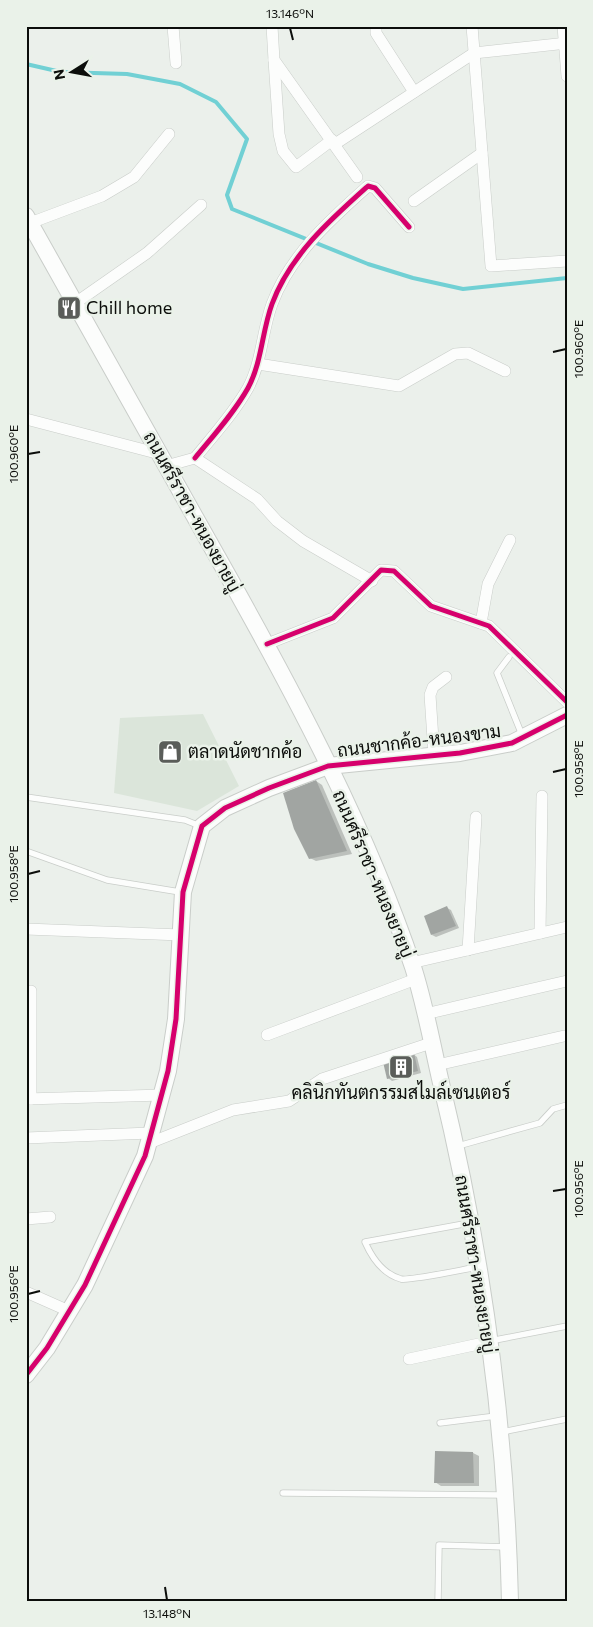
<svg xmlns="http://www.w3.org/2000/svg" width="593" height="1627" font-family="Commissioner,Sarabun,sans-serif">
<rect width="100%" height="100%" fill="#ebf0eb"/>
<!-- built -->
<path fill="#dbe5da" d="M203 714 239 786 197 811 114 793 120 718Z"/>
<!-- shadow -->
<g fill="#0003">
<path d="M316 781 322 785 352 854 316 861 310 858Z"/>
<path d="M447 908 451 910 459 928 436 937 432 935Z"/>
<path d="M413 1054 417 1057 421 1073 392 1081 388 1078Z"/>
<path d="M473 1453 479 1456V1486H441L435 1482Z"/>
</g>
<g fill="none" stroke-linecap="round" stroke-linejoin="round">
<!-- stream -->
<path stroke="#71d0d4" stroke-width="4" d="M26 64 61 72 127 74 180 84 216 102 247 139 227 195 232 209 368 264 413 278 463 289 567 278"/>
</g>
<!-- building -->
<g fill="#a1a5a2">
<path d="M316 780 347 851 309 859 294 829 283 793Z"/>
<path d="M447 906 456 926 431 935 424 916Z"/>
<path d="M414 1053 418 1071 387 1079 383 1062Z"/>
<path d="M435 1451 473 1452 474 1483H434Z"/>
</g>
<g fill="none" stroke-linecap="round" stroke-linejoin="round">
<defs>
<g id="lane">
<path d="M509 657 497 673 522 735"/>
<path d="M26 797 185 820 200 826"/>
<path d="M26 851 107 880 180 892"/>
<path d="M458 1146 540 1123 553 1109 567 1105"/>
<path d="M469 1223 365 1242C372 1258 383 1274 401 1279 410 1281 465 1269 478 1267"/>
<path d="M490 1341 567 1326"/>
<path d="M440 1423 496 1416"/>
<path d="M502 1432 567 1419"/>
<path d="M283 1493 503 1495"/>
<path d="M438 1601 439 1545 507 1547"/>
</g>
<g id="street">
<path d="M173 26 176 63"/>
<path d="M272 26 274 60 357 177"/>
<path d="M376 26V33L414 92"/>
<path d="M472 26 491 266 567 261"/>
<path d="M563 26 567 76"/>
<path d="M274 60 279 134 283 151 296 167 332 140"/>
<path d="M335 144 474 53 567 43"/>
<path d="M414 201 482 153"/>
<path d="M30 223 102 196 134 177 169 134"/>
<path d="M74 304 147 253 201 205"/>
<path d="M258 364 399 386 455 354 468 353 505 371"/>
<path d="M26 419 160 454"/>
<path d="M195 458C213 436 234 413 248 388 262 362 262 331 272 304 290 255 331 219 368 186L375 188 409 227"/>
<path d="M166 466 195 458 257 499 277 521 303 541 372 581"/>
<path d="M481 623 488 584 510 540"/>
<path d="M267 644 333 618 381 570 394 571 431 606 489 626 567 702"/>
<path d="M434 754 430 695 433 687 446 677"/>
<path d="M26 929 181 935"/>
<path d="M540 933 542 796"/>
<path d="M468 950 476 817"/>
<path d="M411 963 567 927"/>
<path d="M31 991V1099"/>
<path d="M425 1014 567 981"/>
<path d="M267 1035 416 979"/>
<path d="M437 1065 564 1036"/>
<path d="M26 1099 163 1095"/>
<path d="M26 1138 150 1133"/>
<path d="M147 1144 233 1110 289 1101 322 1079 431 1043"/>
<path d="M26 1219 50 1217"/>
<path d="M26 1292 69 1311"/>
<path d="M409 1359 488 1342"/>
</g>
<g id="secondary">
<path d="M26 216C87 325 148 434 209 542 285 676 364 821 413 967 425 1004 432 1044 441 1083 482 1252 506 1427 510 1601"/>
<path d="M26 1375 47 1348 85 1285 145 1156 168 1071 176 1019 183 892 202 826 225 808 269 788 328 766 460 753 512 743 567 715"/>
</g>
</defs>
<!-- lane casing -->
<use href="#lane" stroke="#c9cdc9" stroke-width="7"/>
<!-- street casing -->
<use href="#street" stroke="#c9cdc9" stroke-width="12"/>
<!-- secondary casing -->
<use href="#secondary" stroke="#c9cdc9" stroke-width="18"/>
<!-- lane -->
<use href="#lane" stroke="#fcfdfc" stroke-width="5.5"/>
<!-- street -->
<use href="#street" stroke="#fcfdfc" stroke-width="11"/>
<!-- secondary -->
<use href="#secondary" stroke="#fcfdfc" stroke-width="16"/>
<defs>
<g id="cycleway">
<path d="M195 458C213 436 234 413 248 388 262 362 262 331 272 304 290 255 331 219 368 186L375 188 409 227"/>
<path d="M267 644 333 618 381 570 394 571 431 606 489 626 567 702"/>
<path d="M26 1375 47 1348 85 1285 145 1156 168 1071 176 1019 183 892 202 826 225 808 269 788 328 766 460 753 512 743 567 715"/>
</g>
</defs>
<!-- cycleway casing -->
<use href="#cycleway" stroke="#eaf2e9" stroke-width="8"/>
<!-- cycleway -->
<use href="#cycleway" stroke="#d6006c" stroke-width="5"/>
</g>
<!-- ticks -->
<path fill="none" stroke="#0c0e0b" stroke-width="2" d="M290 28 293 40M553 352 566 349M28 454 40 452M553 772 566 769M28 874 40 871M553 1191 566 1189M28 1294 40 1291M165 1587 167 1600"/>
<!-- icons -->
<defs>
<symbol id="restaurant-square" viewBox="-11 -11 22 22"><rect x="-9" y="-9" width="18" height="18" rx="4" fill="#5a5d59" stroke="#eaf2e9"/><path d="M-5-6h1v4h1v-4h1v4h1v-4h1v5L-1.5 .5V6h-2V.5L-5-1ZM5-6V6H3V1.5H1.5Q1.5-4 5-6Z" fill="#fff"/></symbol>
<symbol id="shop-square" viewBox="-11 -11 22 22"><rect x="-9" y="-9" width="18" height="18" rx="4" fill="#5a5d59" stroke="#eaf2e9"/><path d="M-5-2.5h2.3a2.7 3.5 0 0 1 5.4 0H5L5.5 6h-11ZM-1.5-2.5h3a1.5 2.3 0 0 0-3 0Z" fill="#fff"/></symbol>
<symbol id="building-square" viewBox="-11 -11 22 22"><rect x="-9" y="-9" width="18" height="18" rx="4" fill="#5a5d59" stroke="#eaf2e9"/><path d="M-4-6H4V6H1V3H-1V6H-4ZM-2.5-4.3h1.7v1.8h-1.7ZM.8-4.3h1.7v1.8H.8ZM-2.5-1h1.7V.8h-1.7ZM.8-1h1.7V.8H.8Z" fill="#fff"/></symbol>
</defs>
<g fill-rule="evenodd">
<use href="#restaurant-square" x="55" y="294" width="28" height="28"/>
<use href="#shop-square" x="156" y="738" width="28" height="28"/>
<use href="#building-square" x="387" y="1053" width="28" height="28"/>
</g>
<g text-anchor="middle" stroke-width="5" stroke-linejoin="round" paint-order="stroke">
<!-- poi labels -->
<g font-size="18" fill="#0c0e0b" stroke="#eaf2e9" text-anchor="start">
<text x="86" y="314">Chill home</text>
<text x="188" y="758">ตลาดนัดชากค้อ</text>
<text x="401" y="1099" text-anchor="middle">คลินิกทันตกรรมสไมล์เซนเตอร์</text>
</g>
<!-- street labels -->
<g font-size="18" fill="#0c0e0b" stroke="#eaf2e9">
<text transform="translate(192 512) rotate(61)" y="6">ถนนศรีราชา-หนองยายบู่</text>
<text transform="translate(419 741) rotate(-7)" y="6">ถนนชากค้อ-หนองขาม</text>
<text transform="translate(373 874) rotate(67)" y="6">ถนนศรีราชา-หนองยายบู่</text>
<text transform="translate(475 1264) rotate(81)" y="6">ถนนศรีราชา-หนองยายบู่</text>
</g>
</g>
<!-- border -->
<rect width="593" height="1627" fill="none" stroke="#eaf2e9" stroke-width="55"/>
<!-- north arrow -->
<g transform="translate(72 72) rotate(259)" stroke="#eaf2e9" stroke-width="4" paint-order="stroke">
<path d="M0-4L9 19L0 12L-9 19Z" fill="#0c0e0b"/>
<text y="-8" font-size="14" font-weight="bold" text-anchor="middle" fill="#0c0e0b">N</text>
</g>
<rect x="28" y="28" width="538" height="1572" fill="none" stroke="#0c0e0b" stroke-width="2"/>
<g font-size="12" text-anchor="middle" fill="#0c0e0b">
<text x="290" y="18">13.146°N</text>
<text transform="translate(579 349) rotate(-90)" y="4">100.960°E</text>
<text transform="translate(14 454) rotate(-90)" y="4">100.960°E</text>
<text transform="translate(579 769) rotate(-90)" y="4">100.958°E</text>
<text transform="translate(14 874) rotate(-90)" y="4">100.958°E</text>
<text transform="translate(579 1189) rotate(-90)" y="4">100.956°E</text>
<text transform="translate(14 1294) rotate(-90)" y="4">100.956°E</text>
<text x="167" y="1618">13.148°N</text>
</g>
</svg>
